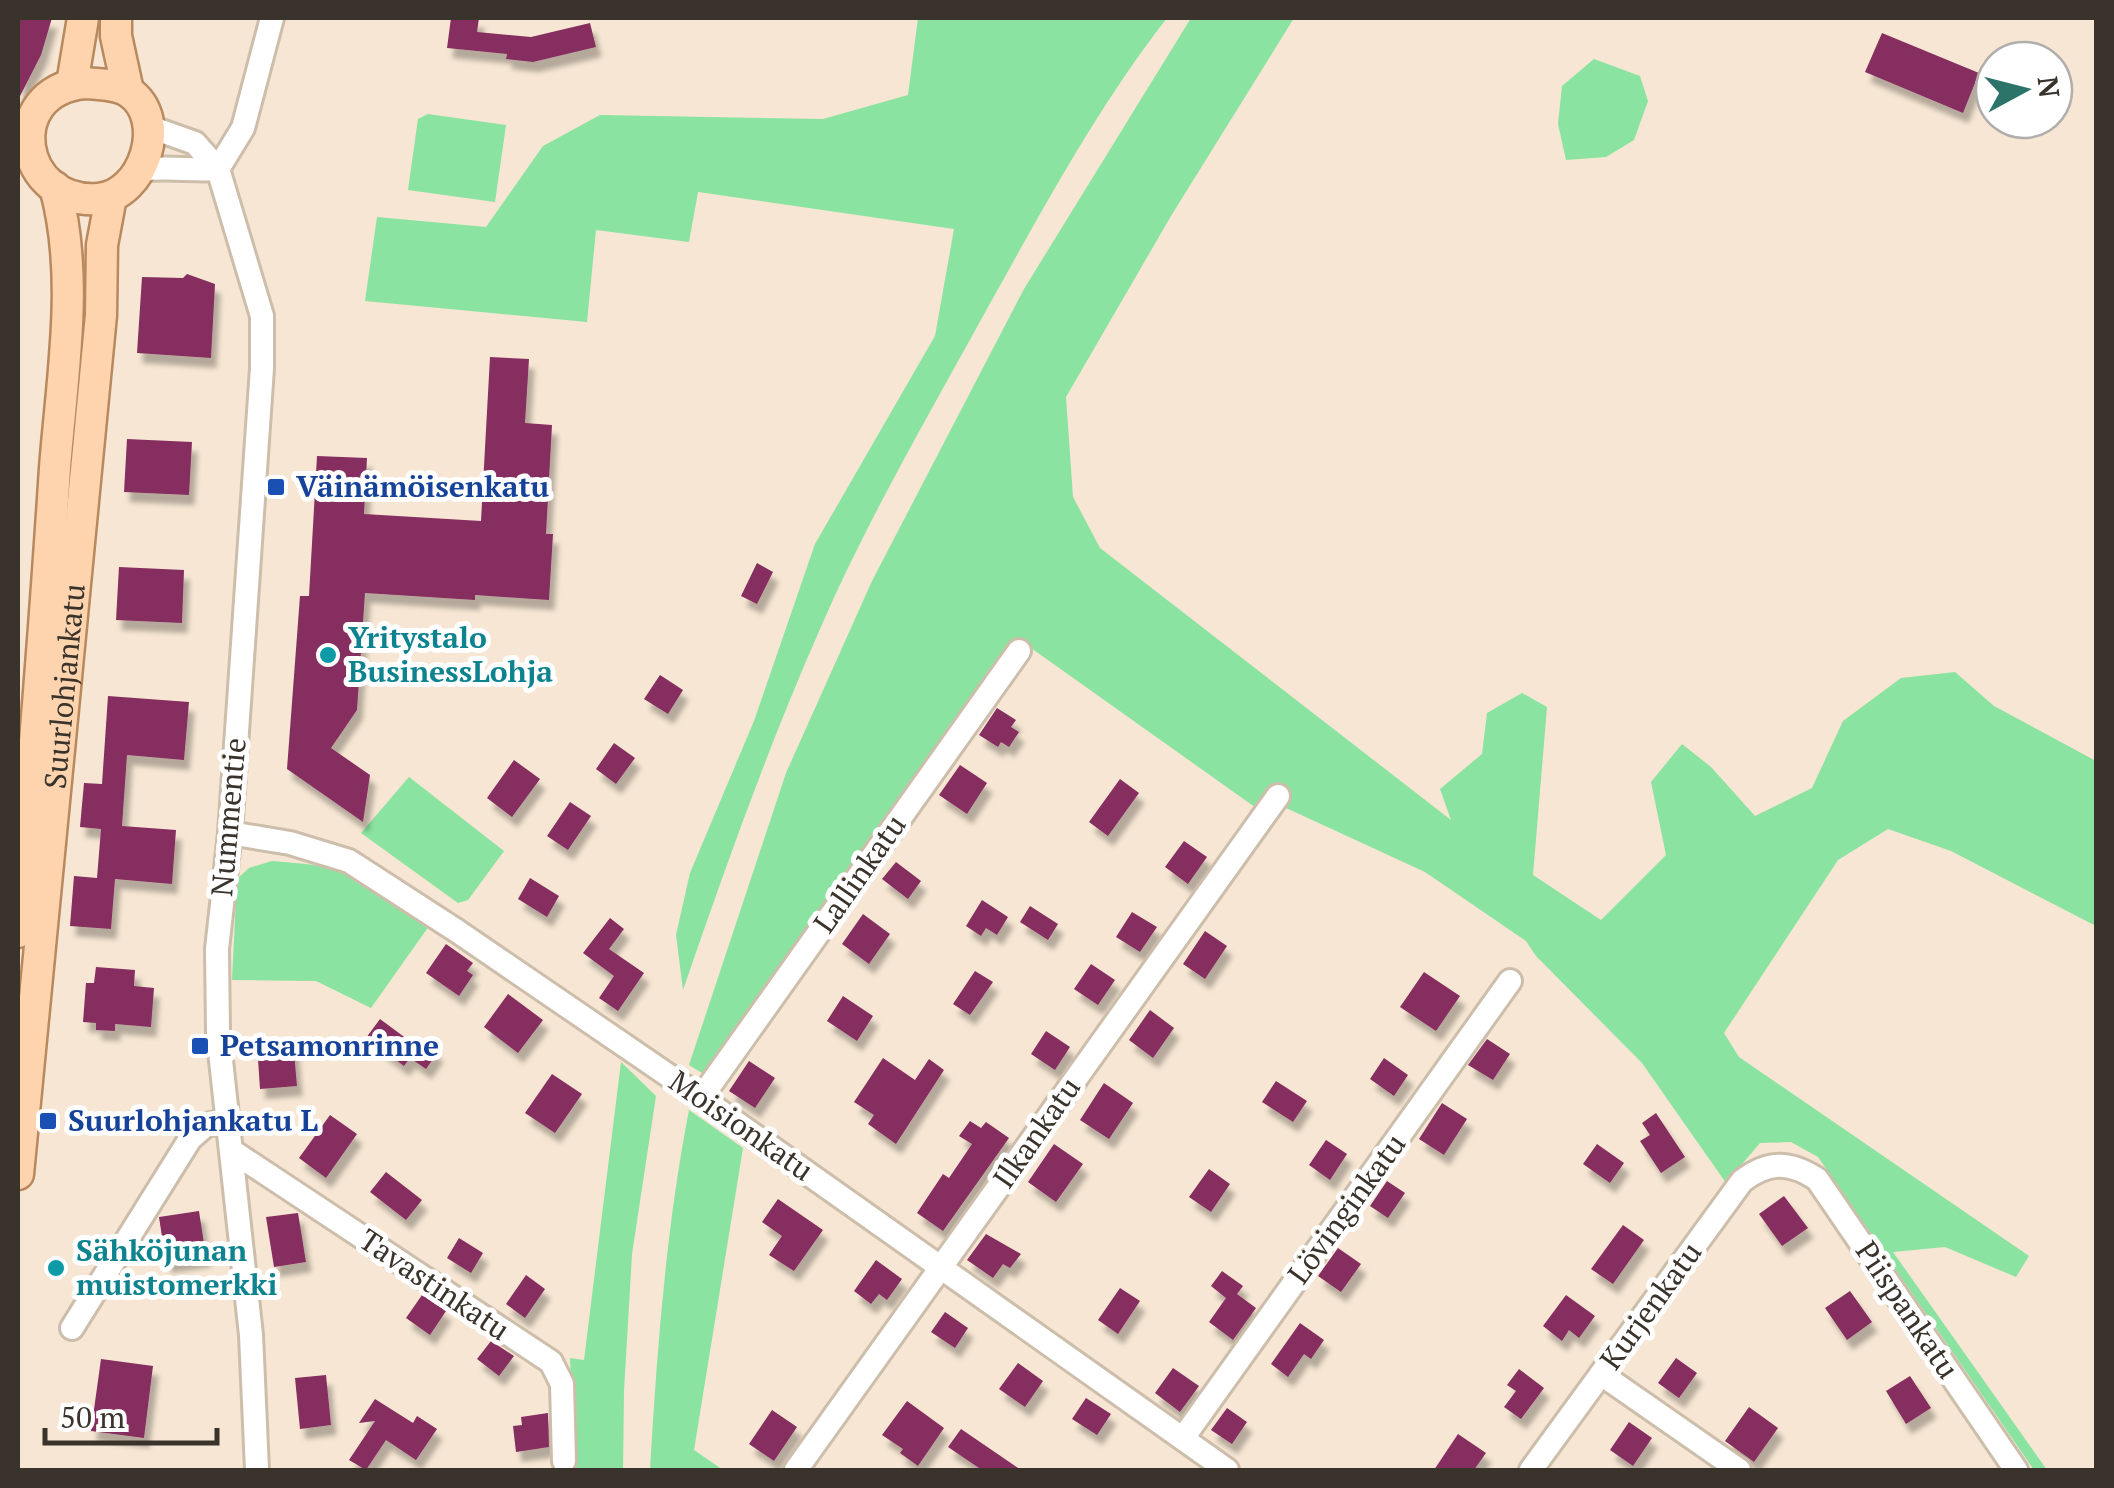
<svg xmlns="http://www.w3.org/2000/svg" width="2114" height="1488" font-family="'PT Serif',serif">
<defs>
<filter id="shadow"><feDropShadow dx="5.5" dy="10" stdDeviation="2.5" flood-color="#0004"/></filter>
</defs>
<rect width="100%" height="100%" fill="#f6e6d3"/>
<!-- green -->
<g fill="#8ae3a0">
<path d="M918 18H1167C1097 108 1044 207 988 307 930 413 868 518 820 629 768 747 725 868 683 990L676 935 690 873 754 721 815 544 935 336 954 229 698 192 689 242 596 230 587 322 365 301 377 217 486 227 543 146 600 115 823 119 908 95Z"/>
<path d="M1191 18H1294L1171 216 1066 397 1073 497 1100 548 1451 820 1440 789 1482 754 1487 713 1522 693 1547 707 1533 875 1601 920 1666 855 1651 782 1682 744 1711 767 1755 816 1812 788 1843 721 1901 678 1955 672 1994 706 2096 761V926L1951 851 1888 829 1838 860 1724 1033 1739 1057 2029 1256 2016 1277 1945 1247 1893 1252 2047 1470H2034L1818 1157 1791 1142 1760 1143 1726 1183 1642 1063 1536 956 1526 941 1425 872 1284 807 1259 810 1031 648 1008 649 713 1068 702 1073 689 1065 786 773 872 581 1024 289Z"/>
<path d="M1594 59 1640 76 1648 101 1634 140 1606 157 1566 160 1558 124 1562 86Z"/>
<path d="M428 114 506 125 495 202 408 190 418 119Z"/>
<path d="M409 777 504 851 468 900 458 903 361 833Z"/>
<path d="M272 861C295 863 320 864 342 872 373 884 402 907 429 926L371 1008 316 981 232 980 237 879 249 868Z"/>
<path d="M621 1062 656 1096 632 1254 624 1391 623 1470H576L570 1358 584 1360Z"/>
<path d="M689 1110 743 1148 694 1450 723 1470H650C657 1349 666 1229 689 1110Z"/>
</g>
<!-- building -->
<g fill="#852e5e" filter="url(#shadow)">
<path d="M18 18H52L41 55 18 100Z"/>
<path d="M451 18H479L477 32 531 37 590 23 596 47 533 62 506 59 507 54 447 48Z"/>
<path d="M1882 33 1979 73 1963 113 1865 72Z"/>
<path d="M187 274 215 284 211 358 137 353 142 277 183 278Z"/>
<path d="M490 357 529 359 525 423 552 425 546 534H553L549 600 475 595V600L365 593 357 710 331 748 370 775 363 822 287 769 300 596H309L317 456 367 458 364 514 481 521Z"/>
<path d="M127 439 192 442 189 495 124 492Z"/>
<path d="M757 563 773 572 757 604 741 596Z"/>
<path d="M119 567 184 570 182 623 116 620Z"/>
<path d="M660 675 683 690 668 714 644 699Z"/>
<path d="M108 696 189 702 184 760 127 755 122 826 176 830 172 884 115 879 111 929 70 926 74 876 97 878 101 829 80 827 84 783 102 784Z"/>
<path d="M997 708 1016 720 1011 727 1019 732 1009 747 1001 742 998 747 979 735Z"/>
<path d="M614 743 635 758 616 784 596 769Z"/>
<path d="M514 760 540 779 512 817 487 798Z"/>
<path d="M960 765 987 783 967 814 939 795Z"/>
<path d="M1120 779 1139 793 1108 836 1089 822Z"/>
<path d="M570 802 591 816 568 850 547 836Z"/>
<path d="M1184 841 1207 857 1188 884 1165 867Z"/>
<path d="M896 862 921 881 908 899 882 879Z"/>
<path d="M530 878 559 896 547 917 518 899Z"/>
<path d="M982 900 1008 917 997 935 986 928 981 936 966 926Z"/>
<path d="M1030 906 1058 924 1048 940 1020 922Z"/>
<path d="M1132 912 1157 927 1140 952 1116 937Z"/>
<path d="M863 914 890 934 869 964 842 944Z"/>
<path d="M610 918 624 929 609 949 644 973 618 1011 599 998 614 976 583 953Z"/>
<path d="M1205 931 1227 946 1205 979 1183 964Z"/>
<path d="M446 944 473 963 467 971 473 975 459 996 426 973Z"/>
<path d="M1091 964 1115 980 1098 1005 1074 989Z"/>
<path d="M96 967 135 970 134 986 154 988 151 1027 115 1024V1031L96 1030V1023L83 1022 86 983H94Z"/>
<path d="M975 971 993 982 970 1015 953 1004Z"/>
<path d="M1424 972 1460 996 1436 1031 1400 1007Z"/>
<path d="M508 994 543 1020 518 1053 484 1027Z"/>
<path d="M843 996 873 1016 857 1041 827 1021Z"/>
<path d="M1150 1010 1174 1028 1153 1058 1129 1040Z"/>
<path d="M380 1019 415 1045 421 1039 438 1052 426 1069 410 1058 404 1066 366 1038Z"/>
<path d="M1046 1031 1070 1047 1055 1070 1031 1054Z"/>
<path d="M1487 1039 1510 1054 1493 1080 1468 1065Z"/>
<path d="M293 1041 297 1086 260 1089 257 1044Z"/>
<path d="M883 1058 915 1080 929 1059 944 1070 896 1144 868 1124 874 1115 854 1102Z"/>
<path d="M1384 1058 1408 1075 1394 1096 1370 1079Z"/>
<path d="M749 1061 775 1078 755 1108 729 1091Z"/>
<path d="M552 1074 582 1094 555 1133 525 1113Z"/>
<path d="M1276 1081 1307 1101 1293 1122 1262 1102Z"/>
<path d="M1104 1083 1133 1103 1109 1139 1080 1120Z"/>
<path d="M1442 1103 1467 1119 1444 1155 1419 1139Z"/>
<path d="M1656 1113 1685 1157 1661 1173 1640 1141 1650 1135 1642 1123Z"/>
<path d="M330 1115 357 1134 326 1178 299 1158Z"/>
<path d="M970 1121 981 1128 986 1122 1009 1138 943 1231 917 1213 943 1174 949 1178 972 1144 959 1136Z"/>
<path d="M1326 1140 1347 1154 1330 1180 1309 1165Z"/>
<path d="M1054 1144 1083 1164 1056 1202 1028 1182Z"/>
<path d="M1597 1144 1624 1163 1610 1183 1583 1164Z"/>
<path d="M1209 1169 1230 1184 1211 1212 1189 1197Z"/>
<path d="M386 1172 422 1200 406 1220 370 1192Z"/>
<path d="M1387 1181 1405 1193 1388 1218 1370 1206Z"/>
<path d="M1784 1196 1808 1228 1782 1246 1759 1214Z"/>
<path d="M778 1199 823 1230 794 1271 769 1255 782 1236 762 1222Z"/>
<path d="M199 1211 206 1257 166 1263 159 1217Z"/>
<path d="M298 1213 306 1262 274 1267 266 1217Z"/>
<path d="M1623 1225 1644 1240 1613 1284 1591 1269Z"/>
<path d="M986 1234 1021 1254 1010 1268 1003 1264 993 1278 967 1260Z"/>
<path d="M459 1238 483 1253 471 1273 447 1258Z"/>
<path d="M1338 1248 1361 1264 1341 1292 1318 1276Z"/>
<path d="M876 1260 902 1279 887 1300 879 1294 871 1304 854 1291Z"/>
<path d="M1222 1271 1243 1286 1237 1294 1256 1308 1233 1340 1209 1322 1226 1298 1211 1286Z"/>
<path d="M526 1275 545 1289 525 1318 506 1304Z"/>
<path d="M1120 1288 1140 1301 1118 1334 1098 1320Z"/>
<path d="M1850 1291 1872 1322 1847 1340 1825 1308Z"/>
<path d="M422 1295 446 1311 430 1335 406 1318Z"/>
<path d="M1566 1295 1595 1316 1579 1338 1569 1330 1562 1341 1543 1326Z"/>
<path d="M945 1312 968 1328 955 1348 931 1332Z"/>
<path d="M1300 1323 1324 1340 1311 1359 1304 1354 1288 1377 1271 1364Z"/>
<path d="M491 1341 514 1356 499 1376 477 1359Z"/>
<path d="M1676 1358 1697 1373 1679 1398 1658 1383Z"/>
<path d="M101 1359 153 1366 144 1438 91 1431Z"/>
<path d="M1018 1363 1043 1381 1025 1407 999 1389Z"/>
<path d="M1173 1368 1199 1386 1180 1412 1155 1393Z"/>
<path d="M1519 1369 1544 1388 1521 1419 1504 1407 1516 1391 1507 1385Z"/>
<path d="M326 1375 331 1425 300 1429 295 1378Z"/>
<path d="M1910 1376 1931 1408 1906 1424 1886 1391Z"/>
<path d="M1086 1398 1111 1414 1097 1435 1072 1419Z"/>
<path d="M375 1399 413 1423 417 1416 437 1429 416 1460 386 1440 366 1470 349 1460 375 1421 359 1423Z"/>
<path d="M907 1401 944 1428 918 1466 900 1453 903 1449 882 1435Z"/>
<path d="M1749 1407 1778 1428 1754 1462 1725 1441Z"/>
<path d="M1227 1408 1247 1422 1232 1444 1211 1430Z"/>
<path d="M772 1410 797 1427 774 1461 749 1444Z"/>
<path d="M548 1413 549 1447 516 1452 513 1426 522 1425 521 1417Z"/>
<path d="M1629 1422 1652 1438 1633 1466 1610 1450Z"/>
<path d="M961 1429 1021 1470H982L948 1447Z"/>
<path d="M1458 1434 1486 1453 1474 1470H1434Z"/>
</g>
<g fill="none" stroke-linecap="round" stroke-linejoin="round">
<defs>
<g id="minor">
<path d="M147 126 195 143 218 169 262 316V368L230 833 217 949 218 1033 251 1335 257 1470"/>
<path d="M218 169 243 128 272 18"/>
<path d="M140 170C167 166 191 171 218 169"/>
<path d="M230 833 290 843 349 861 457 931 697 1095 1227 1470"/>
<path d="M701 1098 1019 651"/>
<path d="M232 1151 551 1362 562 1384 564 1461"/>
<path d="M72 1328 190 1139 206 1125 227 1121"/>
<path d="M1601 1374 1739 1470"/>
<path d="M1183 1438 1510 981"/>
<path d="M796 1470 1278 796"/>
<path d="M1531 1470 1742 1181C1768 1161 1789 1161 1817 1179L2016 1470"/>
</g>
<g id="major">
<path d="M116 18V36L128 91"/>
<path d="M84 83C97 84 117 84 129 92 169 119 144 196 98 199 19 205 0 92 84 83Z"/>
<path d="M72 84 83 18"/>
<path d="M18 932C33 777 45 623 55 468 62 377 80 276 55 187"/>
<path id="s1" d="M18 1174 101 315 102 245 111 197"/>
</g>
</defs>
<!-- minor casing -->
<use href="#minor" stroke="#cdbeab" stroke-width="28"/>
<!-- major casing -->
<use href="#major" stroke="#b8895e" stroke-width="35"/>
<!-- minor -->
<use href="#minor" stroke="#fff" stroke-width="22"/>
<!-- major -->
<use href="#major" stroke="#fed4af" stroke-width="30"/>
</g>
<!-- markers -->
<g fill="#1a4fb4" stroke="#fff" stroke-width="4">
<rect x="266" y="477" width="20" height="20" rx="5"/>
<rect x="190" y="1036" width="20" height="20" rx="5"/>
<rect x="38" y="1111" width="20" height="20" rx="5"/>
</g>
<g fill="#0f9aa8" stroke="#fff" stroke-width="4">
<circle cx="328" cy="655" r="10"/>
<circle cx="56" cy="1268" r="10"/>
</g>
<g text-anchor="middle" stroke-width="10" stroke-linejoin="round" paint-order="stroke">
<!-- transit labels -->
<g font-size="30" font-weight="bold" fill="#164399" stroke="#fff" text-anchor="start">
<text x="296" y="497">Väinämöisenkatu</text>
<text x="220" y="1056">Petsamonrinne</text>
<text x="68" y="1131">Suurlohjankatu L</text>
</g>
<!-- culture labels -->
<g font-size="30" font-weight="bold" fill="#0d838f" stroke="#fff" text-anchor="start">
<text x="348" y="648">Yritystalo<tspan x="348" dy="34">BusinessLohja</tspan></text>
<text x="76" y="1261">Sähköjunan<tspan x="76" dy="34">muistomerkki</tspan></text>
</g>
<!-- street labels -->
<g font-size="30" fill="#39332b" stroke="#fff">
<text dy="10" stroke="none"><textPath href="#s1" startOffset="490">Suurlohjankatu</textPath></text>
<text transform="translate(229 817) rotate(-85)" y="10">Nummentie</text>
<text transform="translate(860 874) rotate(-55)" y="10">Lallinkatu</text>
<text transform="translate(741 1126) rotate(35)" y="10">Moisionkatu</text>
<text transform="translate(1037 1133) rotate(-55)" y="10">Ilkankatu</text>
<text transform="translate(1347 1209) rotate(-54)" y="10">Lövinginkatu</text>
<text transform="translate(434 1285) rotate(34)" y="10">Tavastinkatu</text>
<text transform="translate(1651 1306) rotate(-54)" y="10">Kurjenkatu</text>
<text transform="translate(1907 1310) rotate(56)" y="10">Piispankatu</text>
</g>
</g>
<!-- border -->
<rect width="2114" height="1488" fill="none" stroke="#39332b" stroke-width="40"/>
<!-- north arrow -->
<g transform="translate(2024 90) rotate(83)"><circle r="48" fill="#ffffff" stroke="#b0adaa" stroke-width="2.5"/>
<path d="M0-8L18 38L0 25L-18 38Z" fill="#2c7369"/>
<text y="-15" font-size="28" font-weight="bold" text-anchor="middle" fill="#39332b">N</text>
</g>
<!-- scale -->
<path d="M45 1428v15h172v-15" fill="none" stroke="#39332b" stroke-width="5"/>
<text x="60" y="1428" font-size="30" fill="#39332b" stroke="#ffffff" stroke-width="8" paint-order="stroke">50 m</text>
</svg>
